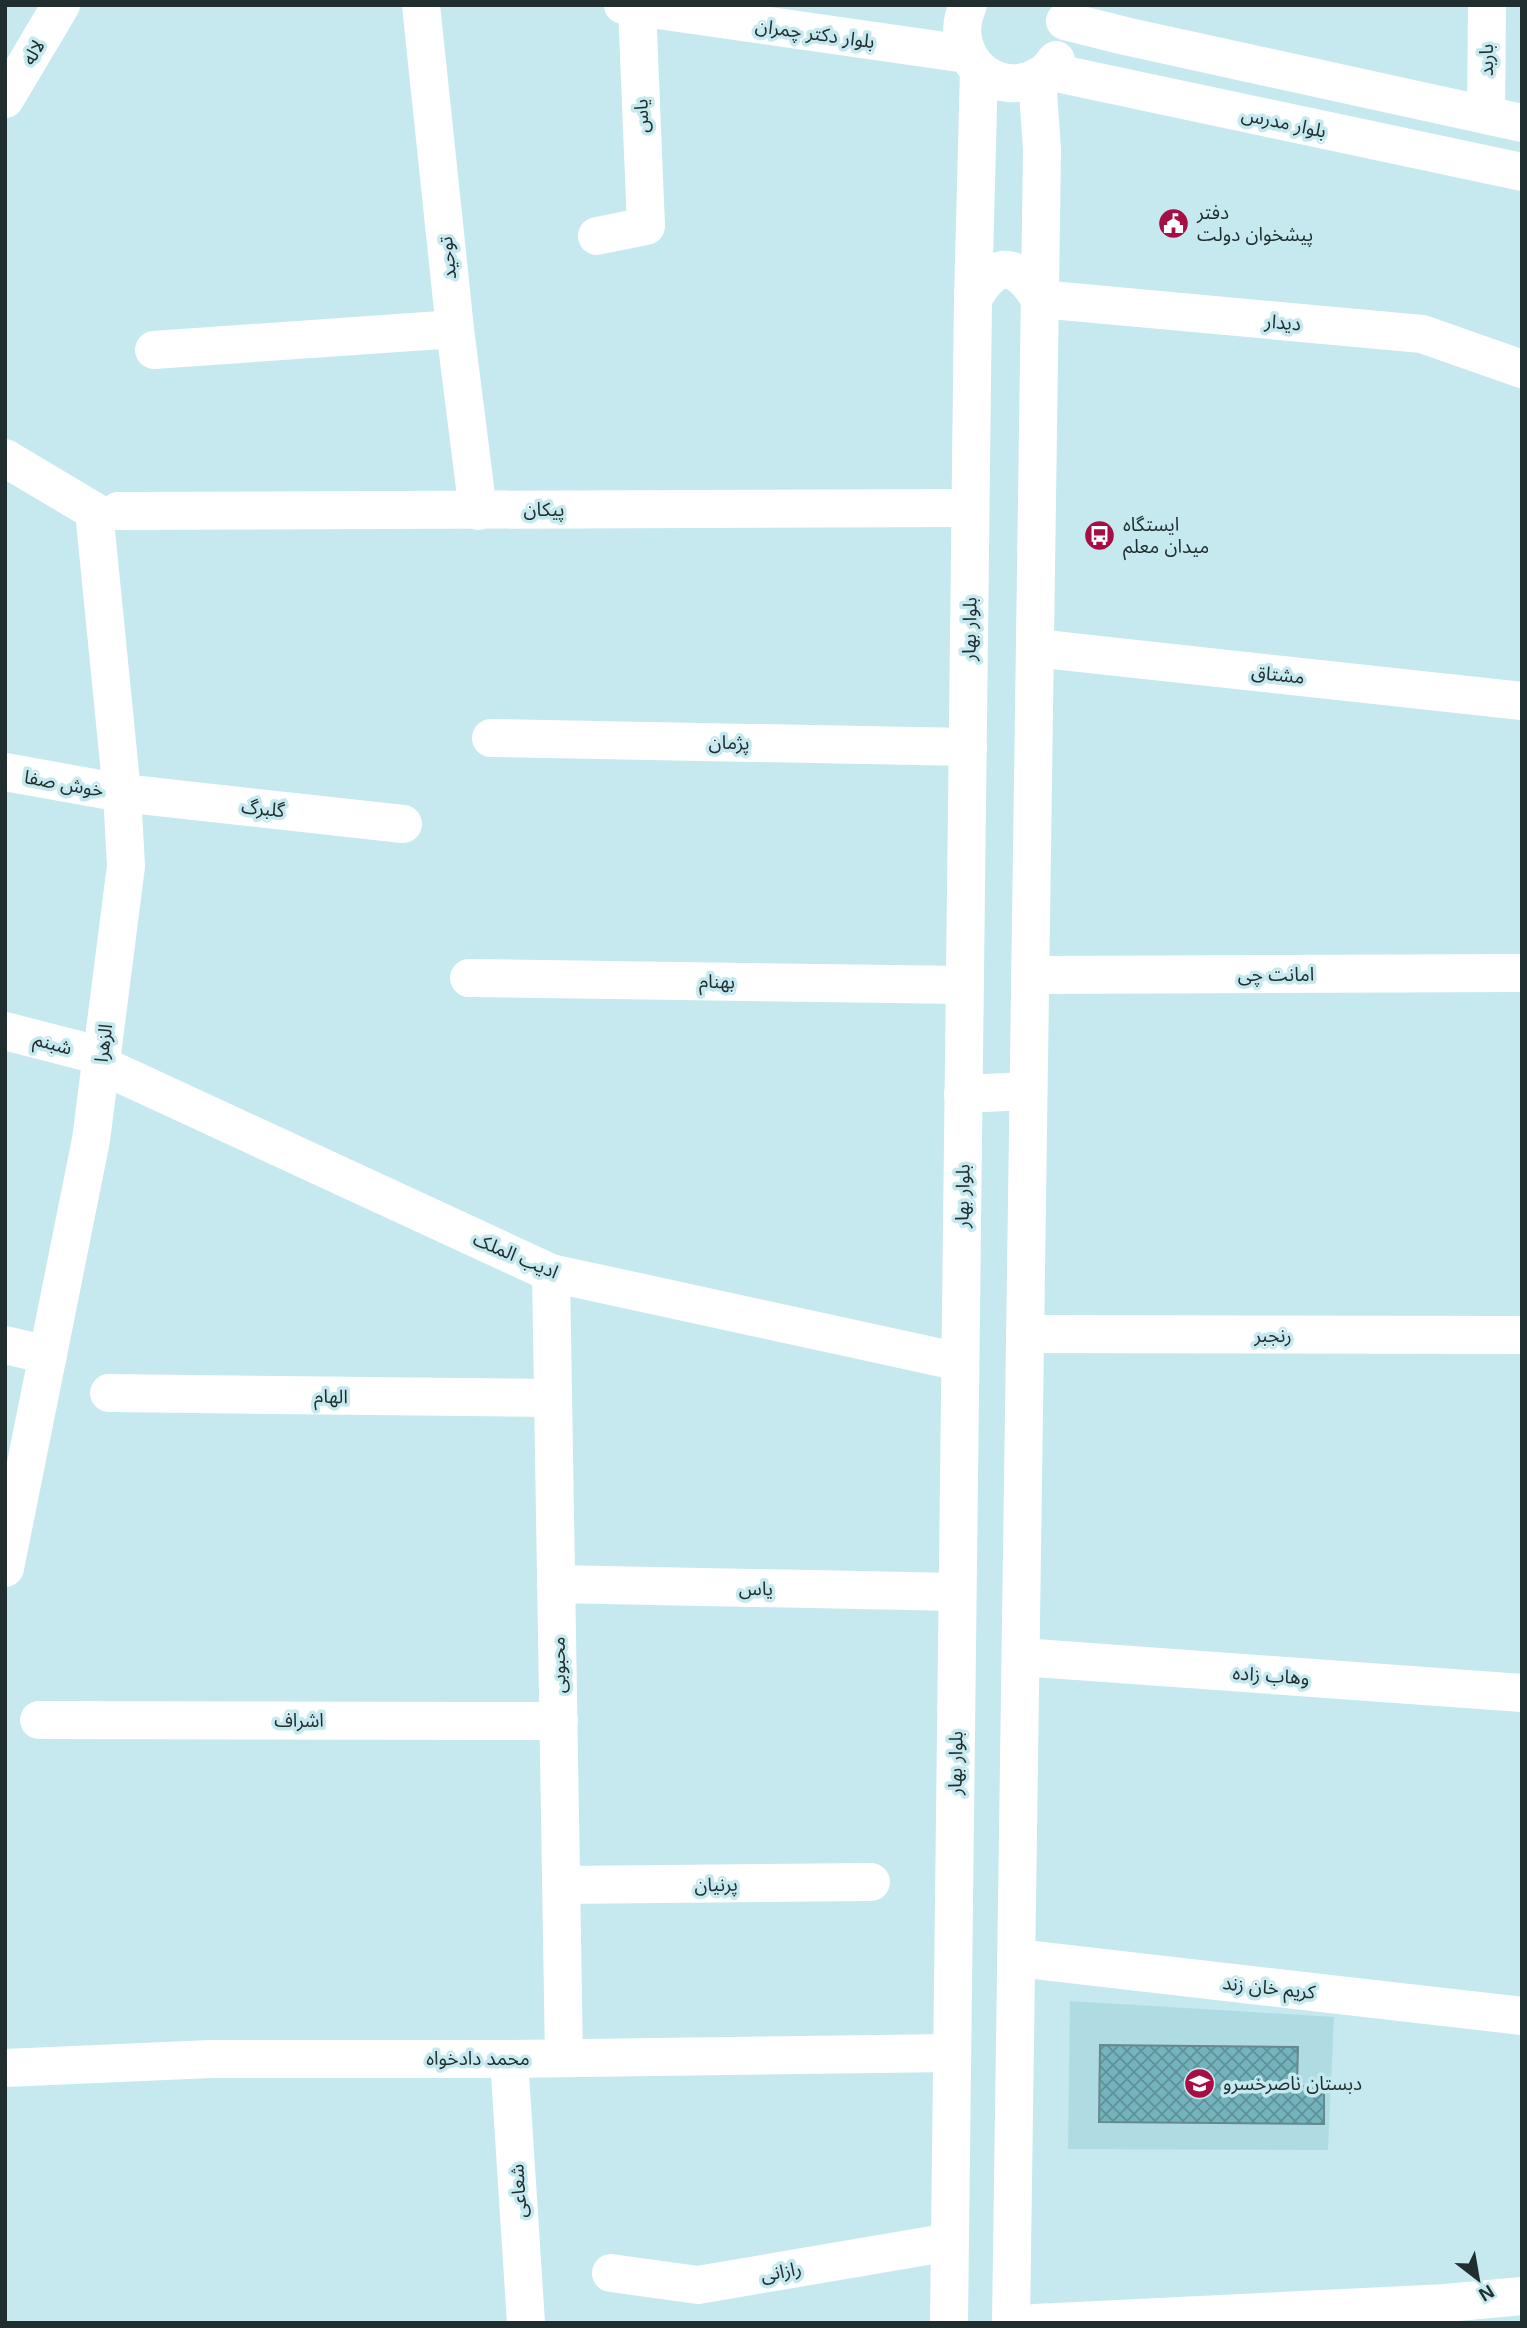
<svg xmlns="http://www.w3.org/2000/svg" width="1527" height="2328" font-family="Arial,'Noto Sans Arabic',sans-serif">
<defs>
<pattern id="building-cross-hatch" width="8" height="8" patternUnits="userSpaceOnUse" patternTransform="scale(1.75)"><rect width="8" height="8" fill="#73b3bc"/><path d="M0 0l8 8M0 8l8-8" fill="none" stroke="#5e9299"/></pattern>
</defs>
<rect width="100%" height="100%" fill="#c5e9ef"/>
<!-- built -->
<path fill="#afdce3" d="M1070 2001 1334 2017 1328 2150 1068 2149Z"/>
<!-- building -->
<path fill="url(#building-cross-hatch)" stroke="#67888e" stroke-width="2" d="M1100 2045 1298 2047 1297 2086H1324V2124L1099 2122Z"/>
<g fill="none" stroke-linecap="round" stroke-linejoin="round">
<!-- minor -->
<g stroke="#fff" stroke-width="38">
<path d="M421 5 455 329 478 511"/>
<path d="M5 99 61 5"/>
<path d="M1486 115 1487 5"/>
<path d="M597 236 646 226 637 7"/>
<path d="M1040 299 1422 334 1522 369"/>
<path d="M154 350 455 329"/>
<path d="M5 458 94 511 122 793 126 866 91 1140 5 1568"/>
<path d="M118 511 970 508"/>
<path d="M1035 648 1522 701"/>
<path d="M491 738 968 747"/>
<path d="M5 772 122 793 403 824"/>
<path d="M1030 975 1522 973"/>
<path d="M469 978 965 985"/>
<path d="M5 1031 102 1056"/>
<path d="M101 1065 551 1273 960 1362"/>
<path d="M551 1273 564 2058"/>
<path d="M1025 1334 1522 1335"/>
<path d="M5 1345 48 1355"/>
<path d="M109 1393 553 1398"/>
<path d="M556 1584 956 1592"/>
<path d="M1021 1657 1522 1693"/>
<path d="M39 1720 559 1721"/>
<path d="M561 1885 871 1882"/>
<path d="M1016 1958 1522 2016"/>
<path d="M509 2059 526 2323"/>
<path d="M5 2068 211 2059H509L952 2053"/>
<path d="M611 2273 698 2285 950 2242"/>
<path d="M1035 2323 1446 2303 1522 2296"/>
</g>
<!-- major -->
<g stroke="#fff" stroke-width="38">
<path d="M623 5 966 54"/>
<path d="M968 5C945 55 996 103 1041 75 1047 72 1051 66 1056 60"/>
<path d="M1065 21 1125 36 1522 123"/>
<path d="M1047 71 1522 172"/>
<path d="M973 299C996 258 1017 262 1040 299"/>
<path d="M963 1094 1028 1091"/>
<path d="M949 2323 973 299 979 70"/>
<path d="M1011 2323 1042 149 1037 78"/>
</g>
</g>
<!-- icons -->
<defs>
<symbol id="civic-disc" viewBox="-11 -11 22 22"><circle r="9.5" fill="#a60f46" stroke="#c5e9ef"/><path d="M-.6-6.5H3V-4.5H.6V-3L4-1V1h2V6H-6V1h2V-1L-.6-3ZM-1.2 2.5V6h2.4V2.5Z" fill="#fff"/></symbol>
<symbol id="bus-disc" viewBox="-11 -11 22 22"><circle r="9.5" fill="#a60f46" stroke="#c5e9ef"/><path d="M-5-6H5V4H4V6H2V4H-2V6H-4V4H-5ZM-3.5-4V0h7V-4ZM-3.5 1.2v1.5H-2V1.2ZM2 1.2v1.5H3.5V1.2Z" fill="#fff"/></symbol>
<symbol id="school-disc" viewBox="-11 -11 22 22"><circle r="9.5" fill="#a60f46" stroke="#c5e9ef"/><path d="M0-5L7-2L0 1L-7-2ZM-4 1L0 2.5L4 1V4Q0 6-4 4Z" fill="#fff"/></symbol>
</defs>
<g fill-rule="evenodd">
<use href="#civic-disc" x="1156" y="206" width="35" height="35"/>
<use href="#bus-disc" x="1082" y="518" width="35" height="35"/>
<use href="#school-disc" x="1182" y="2066" width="35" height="35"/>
</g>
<g text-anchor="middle" stroke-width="7" stroke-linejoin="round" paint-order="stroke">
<!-- street labels -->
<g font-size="19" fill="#202e30" stroke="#c5e9ef">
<text transform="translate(815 33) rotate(8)" y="7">بلوار دکتر چمران</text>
<text transform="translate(33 52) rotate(-60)" y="7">لاله</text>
<text transform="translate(1486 60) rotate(-90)" y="7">باربد</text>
<text transform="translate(641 116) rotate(-92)" y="7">یاس</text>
<text transform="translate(1284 122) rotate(12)" y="7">بلوار مدرس</text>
<text transform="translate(447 258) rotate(-96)" y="7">توحید</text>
<text transform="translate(1283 322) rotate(5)" y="7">دیدار</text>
<text x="544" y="516">پیکان</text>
<text transform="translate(969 629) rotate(-89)" y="7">بلوار بهار</text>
<text transform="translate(1278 674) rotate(6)" y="7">مشتاق</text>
<text transform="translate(729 742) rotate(1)" y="7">پژمان</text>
<text transform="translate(64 783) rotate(10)" y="7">خوش صفا</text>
<text transform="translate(263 808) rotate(6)" y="7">گلبرگ</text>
<text x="1276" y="981">امانت چی</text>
<text transform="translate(717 981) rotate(1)" y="7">بهنام</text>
<text transform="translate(53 1043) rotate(15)" y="7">شبنم</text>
<text transform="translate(103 1043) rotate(-83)" y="7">الزهرا</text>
<text transform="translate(962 1196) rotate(-89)" y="7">بلوار بهار</text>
<text transform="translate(516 1255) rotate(23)" y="7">ادیب الملک</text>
<text x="1273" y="1342">رنجبر</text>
<text transform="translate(331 1396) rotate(1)" y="7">الهام</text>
<text transform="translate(756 1588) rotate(1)" y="7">یاس</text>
<text transform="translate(558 1665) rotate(-91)" y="7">محبوبی</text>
<text transform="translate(1271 1675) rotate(4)" y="7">وهاب زاده</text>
<text x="299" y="1727">اشراف</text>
<text transform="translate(955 1763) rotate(-89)" y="7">بلوار بهار</text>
<text transform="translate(716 1884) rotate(-1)" y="7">پرنیان</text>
<text transform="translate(1269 1987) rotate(6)" y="7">کریم خان زند</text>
<text x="478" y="2065">محمد دادخواه</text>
<text transform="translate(518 2191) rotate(-94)" y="7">شعاعی</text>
<text transform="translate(781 2271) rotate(-10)" y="7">رازانی</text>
</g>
<!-- poi labels -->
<g font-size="19" fill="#202e30" stroke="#c5e9ef" text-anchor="start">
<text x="1197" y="219">دفتر<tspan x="1197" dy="22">پیشخوان دولت</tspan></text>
<text x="1123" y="531">ایستگاه<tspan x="1123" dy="22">میدان معلم</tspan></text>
<text x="1223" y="2090">دبستان ناصرخسرو</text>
</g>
</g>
<!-- border -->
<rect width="1527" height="2328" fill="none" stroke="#202e30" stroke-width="14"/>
<!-- north arrow -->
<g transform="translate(1478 2279) rotate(149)" stroke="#c5e9ef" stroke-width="5" paint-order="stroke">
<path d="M0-5L12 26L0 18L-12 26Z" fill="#202e30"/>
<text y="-10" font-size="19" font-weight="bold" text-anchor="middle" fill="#202e30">N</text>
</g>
</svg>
